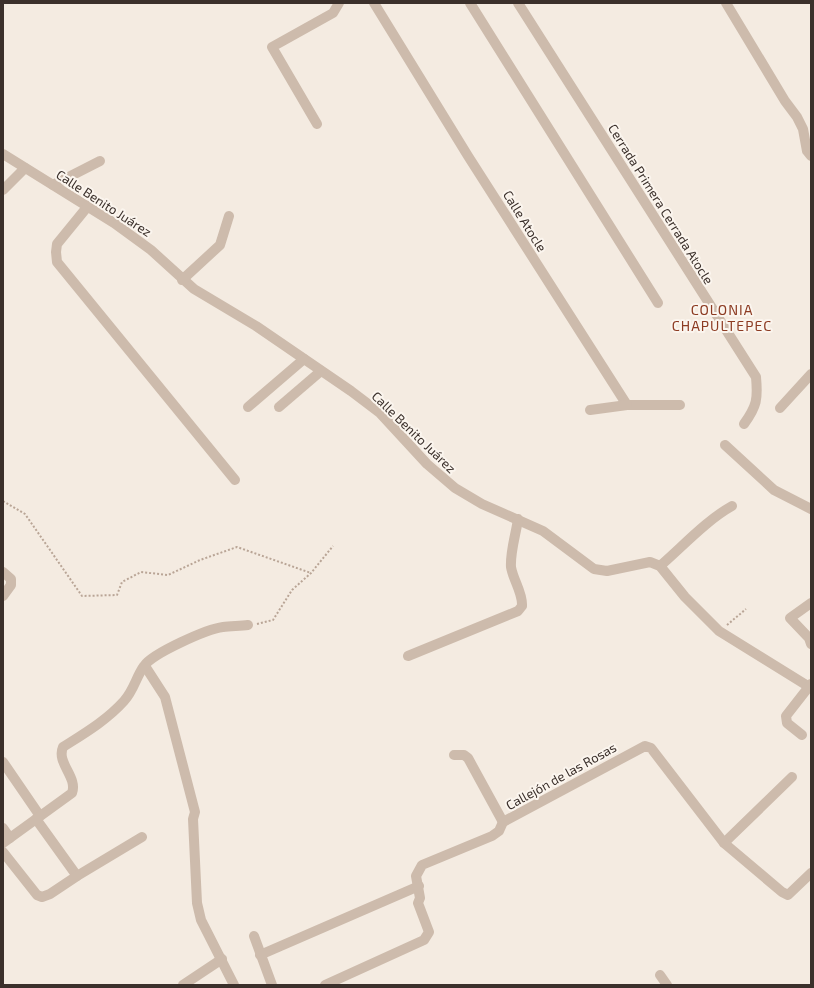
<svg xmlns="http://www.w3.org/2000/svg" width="814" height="988" font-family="'Exo 2',sans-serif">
<rect width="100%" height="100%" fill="#f4ebe1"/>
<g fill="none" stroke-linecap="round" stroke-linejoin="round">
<!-- path -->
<g stroke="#b9a596" stroke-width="2" stroke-dasharray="2 2" stroke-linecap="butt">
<path d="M3 501 25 514 82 596 117 595 122 582 141 572 168 575 200 560 237 547 311 573"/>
<path d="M257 624 273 620 292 590 311 573 333 546"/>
<path d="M727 625 746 609"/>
</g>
<!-- minor -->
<g stroke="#cdbbac" stroke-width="10">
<path d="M374 3 468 156 627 405H680"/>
<path d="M470 3 658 303"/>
<path d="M518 3 756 377C758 399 757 406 744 424"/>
<path d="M726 3 785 101 797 117 803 129 807 151 811 156"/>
<path d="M317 124 272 47 333 13 339 3"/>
<path d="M3 154 114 223 151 250 194 289 256 326 351 391 380 413 427 464 455 488 482 504 543 531 594 569 607 571 650 562 660 566 685 597 719 631 811 688"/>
<path d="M53 185 100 161"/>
<path d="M3 190 25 168"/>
<path d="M88 206 57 244 56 252 57 262 235 480"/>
<path d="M182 280 220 245 229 216"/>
<path d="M248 407 304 359"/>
<path d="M279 407 321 371"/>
<path d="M780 408 811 374"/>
<path d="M590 410 627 405"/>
<path d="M725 445 774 490 811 509"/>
<path d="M660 566C683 546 707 520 732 506"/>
<path d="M3 572 11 579V585L3 596"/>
<path d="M811 603 790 618 809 638 811 644"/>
<path d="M408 656 518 611 522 606C523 593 513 580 511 567 510 552 516 534 518 519"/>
<path d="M145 666 165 697 195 812 193 819 197 903 201 920 234 985"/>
<path d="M802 735 787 723 786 716 811 684"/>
<path d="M454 755H464L468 758 503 822"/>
<path d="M3 762 40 816"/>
<path d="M36 819 77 876"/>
<path d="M3 828 10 838"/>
<path d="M3 843 72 793C78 777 56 763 63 747 85 733 107 720 124 701 134 690 136 677 144 666 153 653 207 629 223 627 231 626 240 626 248 625"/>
<path d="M724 843 792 777"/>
<path d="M3 852 37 895 42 897 50 894 77 876 142 837"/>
<path d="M254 936 272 985"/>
<path d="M260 955 419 886"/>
<path d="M660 975 667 985"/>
<path d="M183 985 222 959"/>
<path d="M325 985 424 940 429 932 418 903 420 898 416 876 422 865 492 836 499 831 503 822 645 746 651 748 724 843 782 892 788 895 811 873"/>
</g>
</g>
<g text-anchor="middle" stroke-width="4" stroke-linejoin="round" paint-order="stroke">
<!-- street labels -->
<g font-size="13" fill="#3b302b" stroke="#fbf5ee">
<text transform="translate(104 203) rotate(33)" y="5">Calle Benito Juárez</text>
<text transform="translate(661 204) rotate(58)" y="5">Cerrada Primera Cerrada Atocle</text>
<text transform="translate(525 221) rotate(58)" y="5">Calle Atocle</text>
<text transform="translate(414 432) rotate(44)" y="5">Calle Benito Juárez</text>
<text transform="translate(561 776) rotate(-29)" y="5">Callejón de las Rosas</text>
</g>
<!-- neighbourhood labels -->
<g font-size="14" letter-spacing="1" fill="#8c3b22" stroke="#fbf5ee">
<text x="722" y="315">COLONIA<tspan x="722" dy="16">CHAPULTEPEC</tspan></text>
</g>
</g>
<!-- border -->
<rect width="814" height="988" fill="none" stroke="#3b302b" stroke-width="8"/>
</svg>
